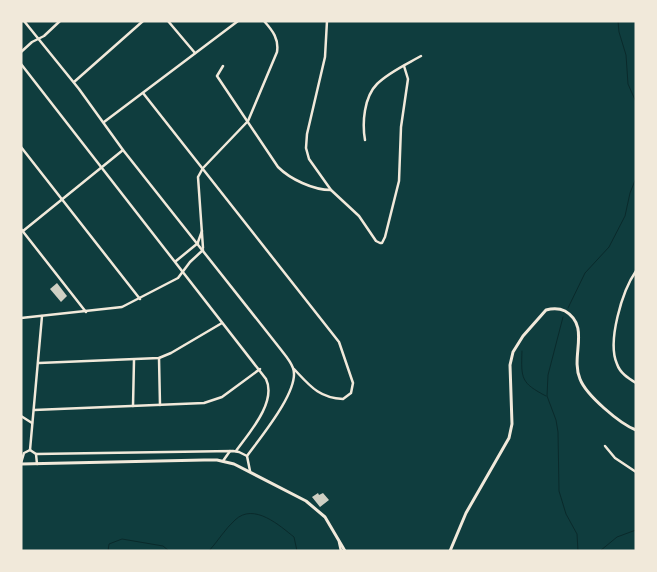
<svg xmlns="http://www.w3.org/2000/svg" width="657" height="572" font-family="'Space Grotesk',sans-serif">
<rect width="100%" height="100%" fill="#0f3d3e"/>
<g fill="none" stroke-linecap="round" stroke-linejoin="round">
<!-- stream -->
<g stroke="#0a2a2b" stroke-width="1">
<path d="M618 21 619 32 626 55 628 84 636 102"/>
<path d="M568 308 585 273 609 247 625 216 630 193 636 178"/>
<path d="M563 317 548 375 547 396 556 420 558 432 559 491 566 514 577 534 578 551"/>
<path d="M522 351C521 379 521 383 546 396"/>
<path d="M108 551 109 544 122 539 163 546 169 551"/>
<path d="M209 551C218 541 225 529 235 520 254 502 280 526 294 537L297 551"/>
<path d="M600 551 617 537 636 530"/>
</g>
</g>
<!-- building -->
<g fill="#cfcfc3">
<path d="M57 283 67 296 61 302 50 289Z"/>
<path d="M318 493 319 495 323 493 329 500 320 507 312 497Z"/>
</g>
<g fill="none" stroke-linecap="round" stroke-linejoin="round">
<!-- minor -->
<g stroke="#f1e9da" stroke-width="2.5">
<path d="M24 21 79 89 123 150 282 351C286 356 291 362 293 368 301 389 260 438 247 456L250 471"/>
<path d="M168 21 195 53"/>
<path d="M327 21 325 57 307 134 306 148 309 159 331 190"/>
<path d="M21 52 32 42 44 36 60 21"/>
<path d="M21 64 266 379C277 402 249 433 236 451"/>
<path d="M223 66 217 76 278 167C290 179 313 190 331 190L359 216 376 241 380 243H382L385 237 399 181 401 127 408 79 404 66"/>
<path d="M74 82 143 21"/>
<path d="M143 93 339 342 353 383 351 393 343 399C319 398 310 386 294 369"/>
<path d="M104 122 238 21"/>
<path d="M365 140C362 123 364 97 377 84 389 72 407 64 421 56"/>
<path d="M21 147 140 299"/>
<path d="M21 229 86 312"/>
<path d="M23 231 123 150"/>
<path d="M198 242 202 231"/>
<path d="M203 248 198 177 203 168 248 121 277 52C279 39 273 31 264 21"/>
<path d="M176 261 198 243"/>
<path d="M636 271C622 291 607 342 617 364 620 373 628 378 636 383"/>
<path d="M21 318 122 307 178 278 190 262 203 250"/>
<path d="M159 358 160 405"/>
<path d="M39 363 159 358 171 353 222 323"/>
<path d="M133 406 134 360"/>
<path d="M34 410 204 403 222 397 260 369"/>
<path d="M21 416 32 423"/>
<path d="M605 446 615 458 636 472"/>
<path d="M30 450 42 316"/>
<path d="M30 450 36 454 37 464"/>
<path d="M36 454 233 451 239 452 247 456"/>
<path d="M223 461 230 451"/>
<path d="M21 463 24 453 30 450"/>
<path d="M339 542 341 551"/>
</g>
<!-- tertiary -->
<g stroke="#f1e9da" stroke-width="3">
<path d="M21 464 204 460H217L234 464 306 501 325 517 345 551"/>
<path d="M450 551 466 513 509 438 512 424 510 365 513 352 523 336 546 310C553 308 559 308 565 311 591 326 570 356 580 379 586 395 620 424 636 430"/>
</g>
</g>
<!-- border -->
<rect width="657" height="572" fill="none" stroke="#f1e9da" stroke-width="45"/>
</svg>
